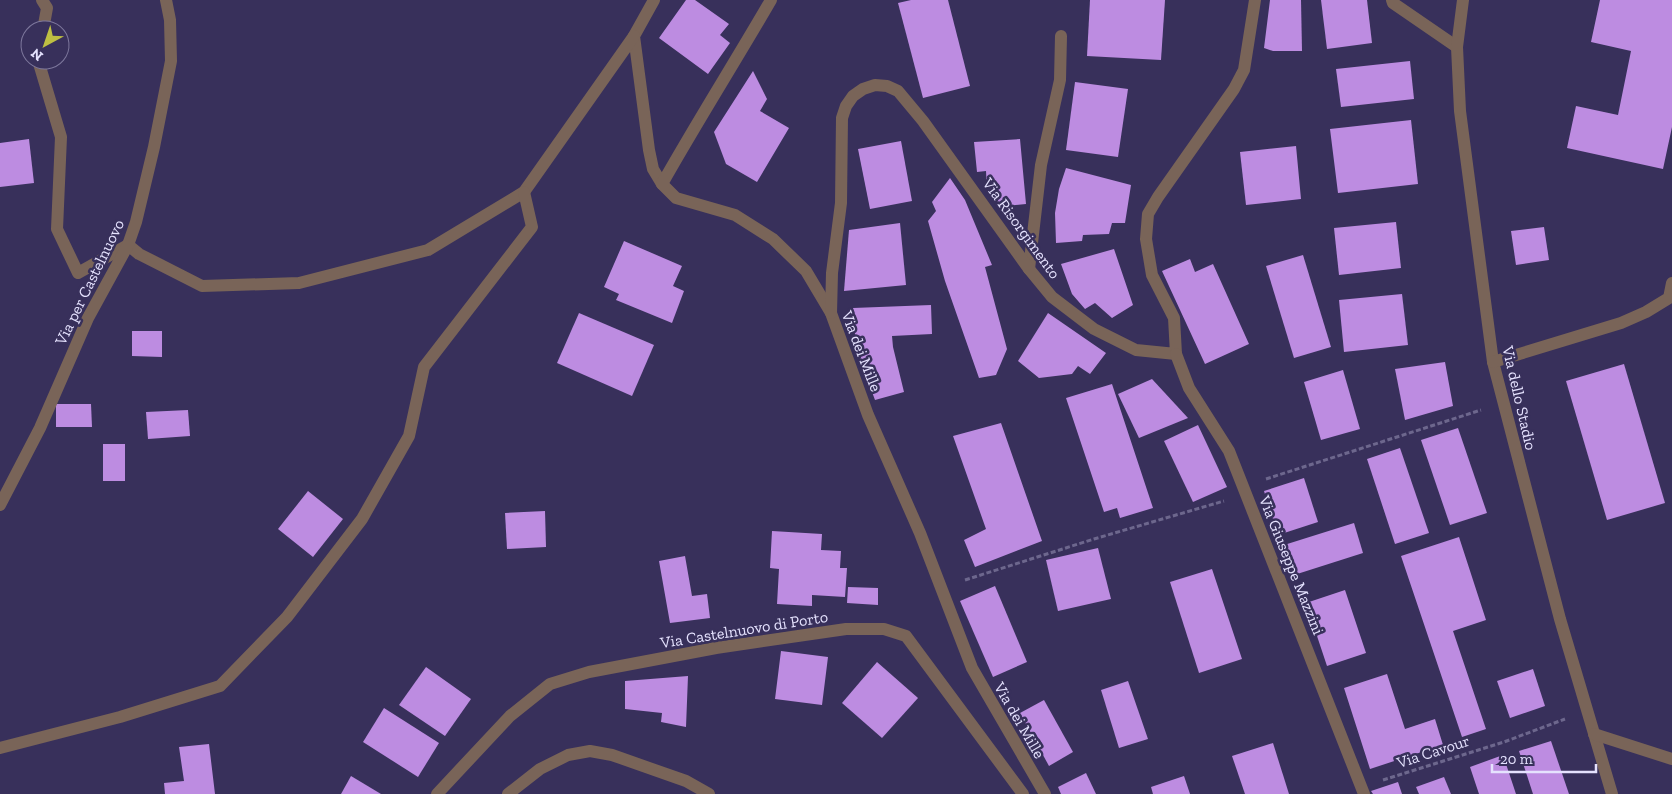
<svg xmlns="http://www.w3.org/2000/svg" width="1672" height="794" font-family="'Zilla Slab',serif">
<rect width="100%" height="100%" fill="#38305b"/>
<!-- building -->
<g fill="#bd8ce1">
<path d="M686 0H695L729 24 720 35 730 43 708 74 659 38Z"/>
<path d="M911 0H948L970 86 923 98 898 3Z"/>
<path d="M1090 0H1165L1161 60 1087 56Z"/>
<path d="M1270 0H1301L1302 51H1273L1264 48Z"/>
<path d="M1321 0H1367L1372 43 1327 49Z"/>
<path d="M1600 0H1672V127L1663 169 1567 148 1576 106 1618 115 1631 51 1591 42Z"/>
<path d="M1410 61 1414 99 1341 107 1336 69Z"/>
<path d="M753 71 767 99 760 111 789 128 757 182 726 164 714 132Z"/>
<path d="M1075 82 1128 89 1118 157 1066 150Z"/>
<path d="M1411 120 1418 184 1338 193 1330 129Z"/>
<path d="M29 139 34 183 0 187V143Z"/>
<path d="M1020 139 1026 204 997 207 996 189 987 190 986 171 977 172 974 142Z"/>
<path d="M901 141 912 201 870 209 858 149Z"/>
<path d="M1296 146 1301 199 1246 205 1240 152Z"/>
<path d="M1066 168 1131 185 1125 223H1112L1109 234 1083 235 1082 241 1056 243 1055 213 1059 189Z"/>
<path d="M950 178 965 200 992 265 985 267 1007 349 996 375 979 378 945 281 928 221 936 211 932 202Z"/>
<path d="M1396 222 1401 268 1339 275 1334 228Z"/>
<path d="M900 223 906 285 844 291 849 230Z"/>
<path d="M1544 227 1549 260 1516 265 1511 231Z"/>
<path d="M624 241 682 266 673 286 684 291 672 323 616 300 619 294 604 287Z"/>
<path d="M1114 249 1133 305 1112 318 1095 303 1085 309 1072 294 1061 264Z"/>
<path d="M1303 255 1331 347 1294 358 1266 266Z"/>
<path d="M1190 259 1195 272 1213 264 1249 344 1205 364 1162 271Z"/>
<path d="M1402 294 1408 345 1344 352 1339 300Z"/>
<path d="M931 305 932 334 892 336 893 347 904 392 875 400 856 349 853 308Z"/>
<path d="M579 313 654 345 632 396 557 363Z"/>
<path d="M1048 313 1106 353 1090 374 1078 366 1072 374 1039 378 1018 361Z"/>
<path d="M132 331H162V357L132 356Z"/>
<path d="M1445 362 1453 406 1405 420 1395 369Z"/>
<path d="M1624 364 1665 503 1607 520 1566 381Z"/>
<path d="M1343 370 1360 429 1321 440 1304 382Z"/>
<path d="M1152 379 1188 418 1139 438 1118 394Z"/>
<path d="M1112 384 1153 508 1120 518 1117 508 1104 512 1066 398Z"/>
<path d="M56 404H91L92 427H56Z"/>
<path d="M188 410 190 436 148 439 146 412Z"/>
<path d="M1001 423 1042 541 975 567 964 540 986 529 953 436Z"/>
<path d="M1198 425 1227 487 1193 502 1164 441Z"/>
<path d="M1458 428 1487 513 1450 525 1421 440Z"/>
<rect x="103" y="444" width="22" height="37"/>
<path d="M1400 448 1429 533 1395 544 1367 459Z"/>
<path d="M1304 478 1318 522 1278 535 1264 491Z"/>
<path d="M308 491 343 519 313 557 278 529Z"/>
<path d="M545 511 546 547 507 549 505 513Z"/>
<path d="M1354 523 1363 553 1294 575 1284 545Z"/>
<path d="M772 531 822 534 821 550 841 551 840 568H847L845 597 812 595V606L777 604 779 569 770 568Z"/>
<path d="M1459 537 1486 620 1453 631 1486 729 1462 737 1401 556Z"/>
<path d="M1098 548 1111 599 1058 611 1046 560Z"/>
<path d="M685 556 692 596 707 594 710 618 670 623 659 561Z"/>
<path d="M1212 569 1242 659 1199 673 1170 582Z"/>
<path d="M995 586 1027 662 993 677 960 601Z"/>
<path d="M848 587 878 588V605L847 603Z"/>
<path d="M1345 590 1366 653 1327 666 1306 603Z"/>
<path d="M781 651 828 657 822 705 775 699Z"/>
<path d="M877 662 918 698 882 738 842 703Z"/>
<path d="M426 667 471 699 445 736 399 705Z"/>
<path d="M1533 669 1545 706 1510 718 1497 681Z"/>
<path d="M1387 674 1405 729 1435 719 1443 745 1370 769 1344 688Z"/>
<path d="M688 676 686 727 661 722 662 713 625 709V681Z"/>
<path d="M1128 681 1148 739 1119 748 1101 690Z"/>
<path d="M1044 700 1073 752 1049 766 1020 713Z"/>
<path d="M384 708 439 743 418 777 363 742Z"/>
<path d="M1551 741 1569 794H1533L1519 751Z"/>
<path d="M1273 743 1289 794H1245L1232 756Z"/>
<path d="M209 744 215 794H165L164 783 184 781 179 747Z"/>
<path d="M1503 755 1516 794H1479L1470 767Z"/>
<path d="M1086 773 1096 794H1061L1058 787Z"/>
<path d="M351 776 381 794H341Z"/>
<path d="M1184 776 1190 794H1153L1151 787Z"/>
<path d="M1444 777 1451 794H1419L1416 787Z"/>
<path d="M1398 782 1402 794H1373L1371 791Z"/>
</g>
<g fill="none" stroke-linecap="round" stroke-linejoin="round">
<!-- path -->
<g stroke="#6d678d" stroke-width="3" stroke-dasharray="5 2.5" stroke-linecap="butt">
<path d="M1266 479 1481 410"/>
<path d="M965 580 1094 539 1224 501"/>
<path d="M1383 780 1504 742 1565 719"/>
</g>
<!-- minor -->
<g stroke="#796458" stroke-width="12">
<path d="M42 0 47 8 43 30"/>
<path d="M654 0 634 36 649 150 653 169 662 184"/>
<path d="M771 0C735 62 697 122 662 184L676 198 735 215 773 239 806 271 831 313 868 415 920 533 972 668 1045 794"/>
<path d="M1392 0 1393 3 1457 47"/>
<path d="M1463 0 1457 47 1460 111 1493 362 1560 619 1612 794"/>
<path d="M38 60 61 137 57 229 78 273 128 245 139 254 202 286 299 283 428 250 524 192 634 36"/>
<path d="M1029 269 1041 165 1060 80 1061 36"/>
<path d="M831 313 832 273 841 203 842 118 846 106 853 96 863 89 875 85 887 86 898 91 923 121 1029 269 1052 297 1094 329 1136 350 1176 354 1174 318 1152 275 1146 239 1148 214 1158 197 1234 89 1244 70 1255 0"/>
<path d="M1176 354 1189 388 1229 451 1364 794"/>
<path d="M1493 362 1621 323 1646 312 1669 298 1672 283"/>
<path d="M0 505 40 428 88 318 128 245 136 222 154 147 171 61 170 20 166 0"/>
<path d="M1594 734 1672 759"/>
<path d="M0 748 120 717 220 686 287 617 362 519 409 436 424 367 532 227 524 192"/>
<path d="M437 794 510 716 550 684 589 672 716 648 846 629H884L906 636 1023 794"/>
<path d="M508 794 540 769 568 755 590 751 612 755 686 781 709 794"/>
</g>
</g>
<g text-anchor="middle" stroke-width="5" stroke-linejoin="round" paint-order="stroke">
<!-- street labels -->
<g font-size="16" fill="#e5e2fe" stroke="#38305b">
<text transform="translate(1022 228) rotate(54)" y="6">Via Risorgimento</text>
<text transform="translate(89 282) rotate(-64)" y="6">Via per Castelnuovo</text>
<text transform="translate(862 351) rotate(69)" y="6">Via dei Mille</text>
<text transform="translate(1520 398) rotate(77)" y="6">Via dello Stadio</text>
<text transform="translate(1292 565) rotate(68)" y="6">Via Giuseppe Mazzini</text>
<text transform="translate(744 629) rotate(-9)" y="6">Via Castelnuovo di Porto</text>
<text transform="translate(1020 720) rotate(60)" y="6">Via dei Mille</text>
<text transform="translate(1433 751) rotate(-18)" y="6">Via Cavour</text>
</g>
</g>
<!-- north arrow -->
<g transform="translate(45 45) rotate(220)"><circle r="24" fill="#38305b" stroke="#7d779c"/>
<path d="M0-4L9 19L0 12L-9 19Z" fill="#bebf42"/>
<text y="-8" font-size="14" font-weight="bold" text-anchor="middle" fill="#e5e2fe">N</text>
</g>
<!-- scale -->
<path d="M1492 764v8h104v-8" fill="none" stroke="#e5e2fe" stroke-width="2.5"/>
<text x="1500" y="764" font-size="15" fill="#e5e2fe" stroke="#38305b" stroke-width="4" paint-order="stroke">20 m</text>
</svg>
